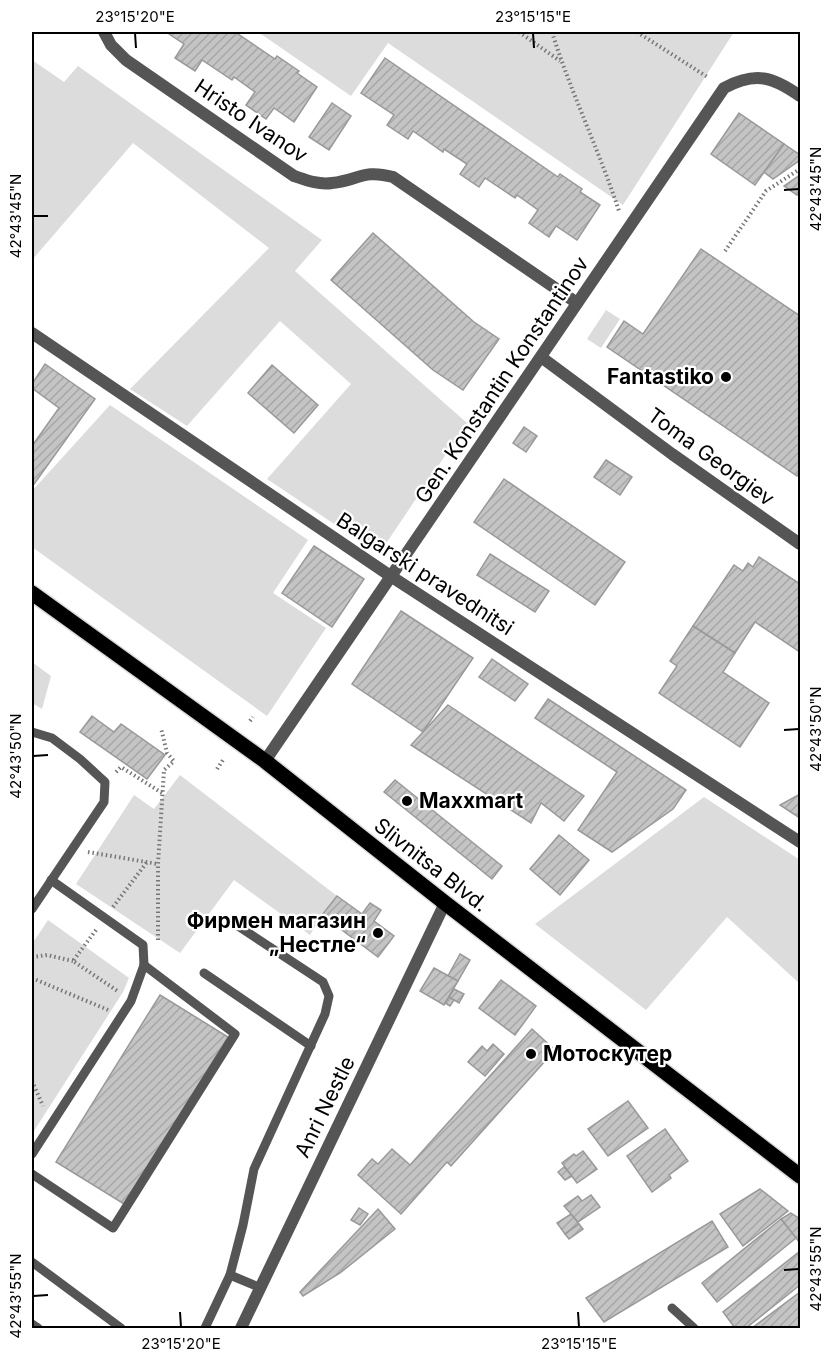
<svg xmlns="http://www.w3.org/2000/svg" width="832" height="1360" font-family="Inter,sans-serif">
<defs>
<pattern id="building-hatch" width="6" height="6" patternUnits="userSpaceOnUse" patternTransform="scale(1.5)"><rect width="6" height="6" fill="#c4c4c4"/><path d="M-1 1l2-2M0 6l6-6M5 7l2-2" fill="none" stroke="#a7a7a7"/></pattern>
</defs>
<rect width="100%" height="100%" fill="#fff"/>
<!-- green -->
<g fill="#dcdcdc">
<path d="M258 32H734L623 205 388 43 351 96Z"/>
<path d="M32 60 64 82 78 66 322 240 295 271 467 423 379 554 267 479 351 384 280 321 187 426 130 389 269 248 133 143 32 260Z"/>
<path d="M606 310 620 319 601 348 587 339Z"/>
<path d="M110 405 308 540 273 593 326 628 267 716 32 547V491Z"/>
<path d="M32 662 51 676 42 709 32 703Z"/>
<path d="M180 775 337 896 322 915 310 935 234 880 180 953 76 884 134 795 154 809Z"/>
<path d="M704 797 800 860V984L727 917 646 1010 535 924Z"/>
<path d="M48 920 129 978 123 992 32 1134V944Z"/>
</g>
<!-- building -->
<g fill="url(#building-hatch)" stroke="#999" stroke-width="1.5">
<path d="M166 32H235L275 59 277 56 299 71 297 73 317 87 294 122 274 108 266 119 246 105 255 92 234 77 232 80 202 60 195 71 175 58 184 44Z"/>
<path d="M385 58 558 177 560 174 582 189 580 192 600 205 577 240 556 226 549 237 529 223 538 210 517 195 515 198 485 178 479 187 460 174 467 164 444 149 443 152 413 131 408 139 387 125 394 115 361 93Z"/>
<path d="M332 103 351 116 329 150 309 137Z"/>
<path d="M739 113 784 144 755 185 711 154Z"/>
<path d="M784 144 800 155V160L773 179 764 172Z"/>
<path d="M800 175V193L797 195 784 186Z"/>
<path d="M373 233 474 322 499 339 463 390 433 370 331 280Z"/>
<path d="M701 249 800 316V471L797 476 607 347 624 321 643 334Z"/>
<path d="M45 364 95 399 32 487V446L59 408 32 388V384Z"/>
<path d="M272 365 318 405 294 433 248 393Z"/>
<path d="M524 427 537 436 526 452 513 443Z"/>
<path d="M606 460 632 477 620 495 594 477Z"/>
<path d="M504 479 625 562 595 605 474 522Z"/>
<path d="M314 546 364 579 332 627 282 593Z"/>
<path d="M490 554 549 591 535 612 477 575Z"/>
<path d="M759 557 800 584V652L755 622 735 653 693 626 734 565 743 571 748 563 753 567Z"/>
<path d="M401 611 473 658 423 732 352 684Z"/>
<path d="M693 626 735 653 723 672 769 703 740 747 659 693 677 666 670 661Z"/>
<path d="M492 659 528 684 515 701 479 677Z"/>
<path d="M548 699 686 790 673 809 612 852 578 830 617 772 535 718Z"/>
<path d="M448 705 584 796 564 821 541 803 531 823 411 745Z"/>
<path d="M92 716 114 732 121 724 165 755 147 779 80 732Z"/>
<path d="M395 780 502 866 492 879 384 792Z"/>
<path d="M800 794V818L780 805Z"/>
<path d="M559 835 589 860 560 895 530 869Z"/>
<path d="M337 896 362 914 370 903 381 910 374 921 394 936 378 957 322 915Z"/>
<path d="M460 954 470 960 458 981 448 976Z"/>
<path d="M434 968 458 981 444 1005 420 991Z"/>
<path d="M501 980 536 1006 515 1035 479 1008Z"/>
<path d="M454 989 464 994 459 1003 449 997Z"/>
<path d="M160 995 228 1037 124 1204 56 1162Z"/>
<path d="M449 997 454 1000 450 1006 445 1003Z"/>
<path d="M532 1029 555 1050 451 1166 447 1162 401 1214 358 1175 372 1159 378 1164 392 1149 410 1165Z"/>
<path d="M493 1044 504 1054 485 1076 468 1062 482 1046 487 1051Z"/>
<path d="M628 1101 648 1128 608 1156 588 1129Z"/>
<path d="M665 1129 688 1161 669 1175 671 1178 652 1192 627 1156Z"/>
<path d="M583 1151 597 1169 577 1183 562 1163 574 1154 576 1156Z"/>
<path d="M564 1167 572 1176 565 1180 558 1172Z"/>
<path d="M760 1189 788 1211 743 1246 720 1214Z"/>
<path d="M591 1195 600 1207 578 1222 564 1206 578 1196 582 1201Z"/>
<path d="M359 1208 368 1214 360 1225 351 1220Z"/>
<path d="M378 1209 395 1229 340 1273 303 1296 300 1292Z"/>
<path d="M791 1213 800 1219V1243L781 1219Z"/>
<path d="M571 1214 579 1224 565 1234 557 1223Z"/>
<path d="M781 1219 796 1238 717 1302 702 1283Z"/>
<path d="M712 1221 728 1247 604 1322 586 1298Z"/>
<path d="M579 1224 583 1229 569 1239 565 1234Z"/>
<path d="M800 1251V1285L746 1328H735L723 1312Z"/>
<path d="M800 1292 799 1328H752Z"/>
</g>
<g fill="none" stroke-linecap="round" stroke-linejoin="round">
<defs>
<path id="primary" d="M32 593 265 761 445 903 800 1176"/>
</defs>
<!-- primary casing -->
<use href="#primary" stroke="#dbdbdb" stroke-width="18"/>
<!-- path -->
<g stroke="#777" stroke-width="4" stroke-dasharray="1.5 3" stroke-linecap="butt">
<path d="M519 32 560 61"/>
<path d="M552 32C571 93 599 150 619 211"/>
<path d="M637 32 709 78"/>
<path d="M725 251 766 191 800 169"/>
<path d="M250 721 253 717"/>
<path d="M217 769 223 760"/>
<path d="M116 772 121 767 162 793"/>
<path d="M88 852 158 864"/>
<path d="M113 907 147 862"/>
<path d="M96 930 73 961 119 992"/>
<path d="M158 940V864L164 770 174 761 167 753 161 728"/>
<path d="M32 957 47 955 73 961"/>
<path d="M32 978 108 1010"/>
<path d="M32 1081 43 1106"/>
</g>
<!-- service -->
<g stroke="#555" stroke-width="9">
<path d="M32 732 52 738 80 759 105 782 104 802 32 909"/>
<path d="M204 973 311 1046"/>
<path d="M32 1154 131 1001 144 965 143 945 51 880"/>
<path d="M32 1174 113 1228 235 1034 144 965"/>
<path d="M32 1262 121 1328"/>
<path d="M230 1275 261 1288"/>
<path d="M672 1308 694 1328"/>
<path d="M32 1324 38 1328"/>
<path d="M205 1328 230 1275 243 1225 254 1169 325 1014 329 996 323 982 235 924"/>
</g>
<!-- minor -->
<g stroke="#555" stroke-width="12">
<path d="M104 32 111 45 126 60 294 176C306 180 318 185 332 183 359 180 363 169 393 177L577 303"/>
<path d="M32 333 392 577 800 842"/>
<path d="M541 357 672 454 800 544"/>
<path d="M265 761 724 88C756 71 773 77 800 96"/>
<path d="M241 1328 445 903"/>
</g>
<!-- primary -->
<use href="#primary" stroke="#000" stroke-width="15"/>
</g>
<!-- ticks -->
<path fill="none" stroke="#000" stroke-width="2" d="M135 33 136 48M533 33 534 48M784 190 799 189M33 216H48M784 730 799 729M33 756 48 755M784 1270 799 1269M33 1296 48 1295M180 1312 181 1327M578 1312 579 1327"/>
<!-- markers -->
<g fill="#000" stroke="#fff" stroke-width="2">
<circle cx="726" cy="377" r="6"/>
<circle cx="407" cy="801" r="6"/>
<circle cx="378" cy="933" r="6"/>
<circle cx="531" cy="1054" r="6"/>
</g>
<g text-anchor="middle" stroke-width="4.5" stroke-linejoin="round" paint-order="stroke">
<!-- street labels -->
<g font-size="21" fill="#000" stroke="#fff">
<text transform="translate(251 121) rotate(34)" y="7">Hristo Ivanov</text>
<text transform="translate(502 380) rotate(-56)" y="7">Gen. Konstantin Konstantinov</text>
<text transform="translate(711 457) rotate(36)" y="7">Toma Georgiev</text>
<text transform="translate(425 574) rotate(33)" y="7">Balgarski pravednitsi</text>
<text transform="translate(431 865) rotate(38)" y="7">Slivnitsa Blvd.</text>
<text transform="translate(325 1107) rotate(-64)" y="7">Anri Nestle</text>
</g>
<!-- poi labels -->
<g font-size="21" font-weight="bold" fill="#000" stroke="#fff" text-anchor="end">
<text x="714" y="384">Fantastiko</text>
<text x="419" y="808" text-anchor="start">Maxxmart</text>
<text x="366" y="928">Фирмен магазин<tspan x="366" dy="24">„Нестле“</tspan></text>
<text x="543" y="1061" text-anchor="start">Мотоскутер</text>
</g>
</g>
<!-- border -->
<rect width="832" height="1360" fill="none" stroke="#ffffff" stroke-width="66"/>
<rect x="33" y="33" width="766" height="1294" fill="none" stroke="#000" stroke-width="2"/>
<g font-size="15" text-anchor="middle" fill="#000">
<text x="135" y="22">23°15'20"E</text>
<text x="533" y="22">23°15'15"E</text>
<text transform="translate(816 189) rotate(-90)" y="5">42°43'45"N</text>
<text transform="translate(16 216) rotate(-90)" y="5">42°43'45"N</text>
<text transform="translate(816 729) rotate(-90)" y="5">42°43'50"N</text>
<text transform="translate(16 756) rotate(-90)" y="5">42°43'50"N</text>
<text transform="translate(816 1269) rotate(-90)" y="5">42°43'55"N</text>
<text transform="translate(16 1296) rotate(-90)" y="5">42°43'55"N</text>
<text x="181" y="1349">23°15'20"E</text>
<text x="579" y="1349">23°15'15"E</text>
</g>
</svg>
